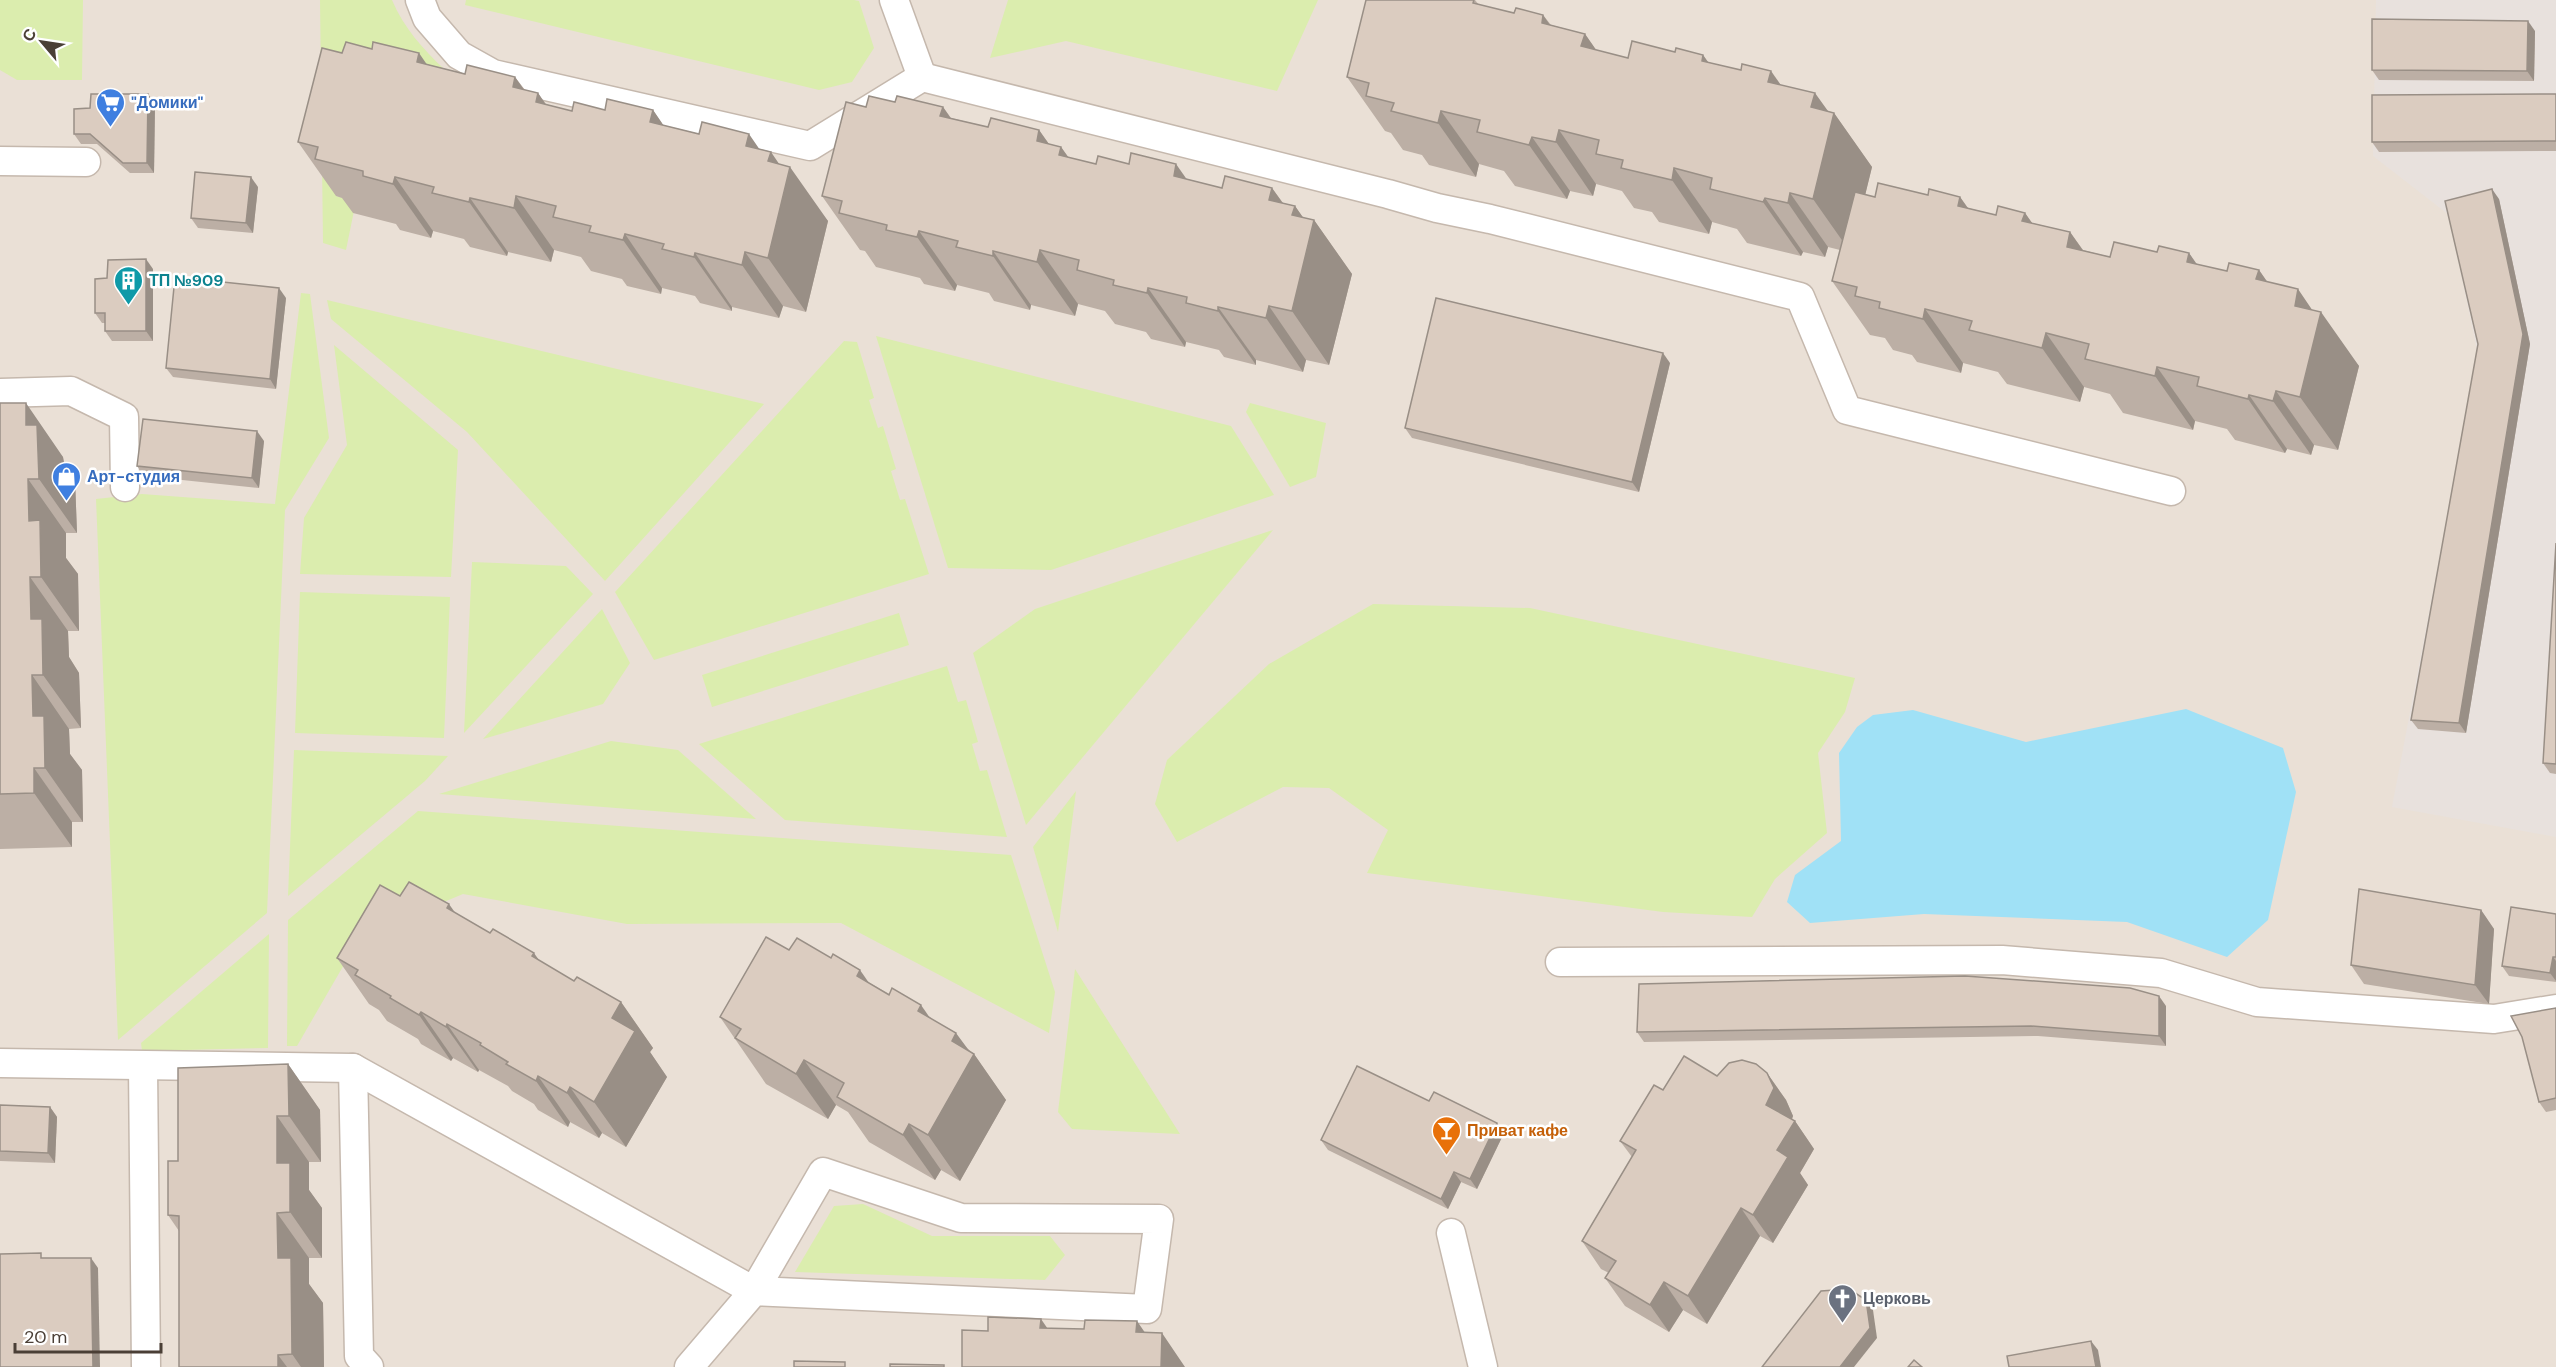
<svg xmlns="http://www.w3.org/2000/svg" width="2556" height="1367" font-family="'DM Sans',sans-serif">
<rect width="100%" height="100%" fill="#f5efe8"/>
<!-- residential -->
<rect fill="#eae0d6" x="0" y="0" width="2556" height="1367"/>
<!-- industrial -->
<path fill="#e8e1dd" d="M2376 0H2556V837L2392 807 2478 355 2449 215 2373 156Z"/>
<!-- green -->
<g fill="#dbedae">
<path d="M0 0H83L82 80H17L0 70Z"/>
<path d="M320 0H392C404 28 422 48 444 69L336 196 356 201 346 250 323 243Z"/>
<path d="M466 0H854L859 1 874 48 852 82 819 90 465 5Z"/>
<path d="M1008 0H1318L1277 91 1066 41 990 58Z"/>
<path d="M301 293 310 294 329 438 285 510 267 913 118 1040 96 499 142 494 275 504Z"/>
<path d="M327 300 764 404 605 581 467 432 331 319Z"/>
<path d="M876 336 1231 426 1274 495 1051 570 948 568Z"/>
<path d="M844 341 857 342 874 398 869 400 878 428 883 426 896 469 891 471 900 500 905 499 929 574 654 660 615 592Z"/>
<path d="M334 345 458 450 451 577 300 574 304 518 347 445Z"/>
<path d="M1250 403 1326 423 1316 477 1290 487 1246 412Z"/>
<path d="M1273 530 1026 825 973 653 1035 609Z"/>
<path d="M472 562 566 566 593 594 464 733Z"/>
<path d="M300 592 450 597 444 738 295 733Z"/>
<path d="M1373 604 1530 608 1855 678 1845 712 1818 753 1827 833 1775 879 1752 917 1663 912 1367 873 1388 830 1329 788 1283 787 1177 842 1155 804 1167 760 1269 664Z"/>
<path d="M602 609 630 663 603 704 483 739Z"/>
<path d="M899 613 909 645 712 707 702 675Z"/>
<path d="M947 666 958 702 966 700 978 742 972 744 980 771 987 770 1007 837 785 820 699 744Z"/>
<path d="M611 741 678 750 756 819 439 794Z"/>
<path d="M294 750 448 756 425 781 288 896Z"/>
<path d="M1076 791 1058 932 1033 847Z"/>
<path d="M418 811 1011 855 1055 992 1049 1033 841 923 627 924 463 894 360 937 297 1046H287L288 920Z"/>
<path d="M269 934 268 1048 142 1051 141 1043Z"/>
<path d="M1075 969 1180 1134 1072 1129 1058 1112Z"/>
<path d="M863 1204 932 1236H1050L1065 1255 1045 1280 795 1272 834 1206Z"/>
</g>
<!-- water -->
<path fill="#a0e1f6" d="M2186 709 2283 748 2296 792 2268 920 2227 957 2127 922 1924 914 1810 923 1787 902 1795 875 1841 841 1839 753 1857 727 1873 715 1913 710 2026 742Z"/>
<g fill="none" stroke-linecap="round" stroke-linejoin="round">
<defs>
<g id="service">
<path d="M420 0 427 18 459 55 493 74 810 146 922 77 1388 194 1437 208 1490 219 1800 297 1847 410 2171 491"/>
<path d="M894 0 922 77"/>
<path d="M0 161 86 162"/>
<path d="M0 393 71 391 124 417 125 487"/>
<path d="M1560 962 2002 960 2161 973 2257 1002 2494 1019 2556 1009"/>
<path d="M0 1063 353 1068 754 1291 1147 1309 1159 1219 961 1218 823 1172 754 1291 689 1367"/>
<path d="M143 1066 146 1367"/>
<path d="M353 1068 359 1356 369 1367"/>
<path d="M1451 1233 1483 1367"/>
</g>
</defs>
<!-- service casing -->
<use href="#service" stroke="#c5b8ad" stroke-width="31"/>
<!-- service -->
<use href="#service" stroke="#fff" stroke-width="28"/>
</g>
<!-- wall -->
<g fill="#bcafa5">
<path d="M1475 0 1479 5 1514 13 1543 15 1551 25 1585 34 1596 50 1628 58 1675 52 1703 55 1708 62 1781 85 1828 111 1834 113 1872 167 1865 195 1875 197 1928 195 1960 197 1968 208 1996 215 2025 213 2032 223 2070 232 2083 250 2110 257 2157 252 2189 253 2196 264 2227 271 2259 270 2267 282 2312 310 2359 366 2338 450 2314 445 2311 455 2287 449 2285 453 2235 440 2227 429 2195 421 2193 430 2123 413 2110 394 2084 387 2080 402 2007 384 1998 372 1963 363 1961 373 1917 362 1912 355 1893 350 1885 338 1870 335 1832 281 1840 250 1828 247 1825 257 1803 252 1801 256 1747 243 1737 229 1712 222 1709 234 1659 222 1652 212 1634 208 1622 191 1596 184 1593 196 1570 191 1567 199 1515 186 1504 171 1479 164 1476 177 1429 165 1422 155 1403 150 1391 133 1385 131 1347 77Z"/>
<path d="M2535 31 2534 81 2379 80 2372 70Z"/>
<path d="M342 53 426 64 465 74 515 77 525 90 538 93 545 104 572 111 653 110 663 125 760 149 779 164 828 221 806 312 783 306 779 318 732 307V311L700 303 695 296 662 288 661 294 627 286 622 279 591 271 581 257 554 250 551 262 508 252 507 256 470 247 464 239 433 231 431 238 400 230 396 224 353 213 342 198 336 196 298 142Z"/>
<path d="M148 94 155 104 154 173H130L97 144H81L74 134 90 108Z"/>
<path d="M2556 94V151L2379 152 2372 142Z"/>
<path d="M895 102 943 107 951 118 988 127 1039 130 1049 144 1061 147 1069 158 1096 164 1187 179 1222 188H1272L1283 203 1295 206 1303 218 1314 220 1352 274 1329 365 1306 360 1303 372 1256 360V365L1224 357 1219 350 1186 342 1185 347 1151 339 1146 332 1115 324 1105 311 1078 304 1075 316 1031 305 1030 310 994 301 989 293 957 285 955 291 924 284 920 278 876 267 865 251 860 250 822 196 866 107Z"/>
<path d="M258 187 253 233 198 228 191 218Z"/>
<path d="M2499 199 2530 344 2466 733 2418 729 2411 720 2478 344Z"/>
<path d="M153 269V341H112L105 331V323H102L95 313Z"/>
<path d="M286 298 276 389 173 377 166 368Z"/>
<path d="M1670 363 1639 492 1412 438 1405 428Z"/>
<path d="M0 403 63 457 64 463 75 479 77 533H66V558L78 574 79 631H68L69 657 79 673 81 728 69 729 70 754 82 770 83 822H72V847L0 849Z"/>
<path d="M264 441 259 488 144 476 137 466Z"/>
<path d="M2556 543V774L2550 773 2543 763Z"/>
<path d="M400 896 455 913 574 981 621 1002 653 1048 650 1052 667 1077 626 1147 602 1133 599 1138 570 1122 568 1127 538 1110 534 1104 512 1091 508 1086 479 1070 478 1072 453 1058 451 1061 421 1044 418 1039 387 1021 379 1010 369 1004 337 958Z"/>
<path d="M2481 910 2494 929 2489 1004 2364 984 2351 965Z"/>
<path d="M2556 914V982L2509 976 2502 966Z"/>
<path d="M789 950 870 983 930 1017 974 1054 1006 1100 960 1181 941 1170 935 1180 869 1142 848 1112 836 1105 828 1119 766 1084 720 1017Z"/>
<path d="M2166 1006V1046L2038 1036 1644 1042 1637 1032Z"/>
<path d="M2556 1008V1110L2546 1112 2539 1102 2522 1037Z"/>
<path d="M288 1064 320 1110 321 1162H309V1190L322 1208V1258H309V1284L323 1303 324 1367H179V1231L168 1215 178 1161Z"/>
<path d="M1767 1073 1786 1100 1793 1116 1792 1120 1795 1121 1814 1149 1800 1173 1808 1185 1773 1243 1760 1236 1707 1324 1683 1310 1669 1332 1625 1306 1605 1278 1609 1273 1601 1269 1582 1241 1632 1157 1620 1141 1663 1090 1717 1076Z"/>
<path d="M1429 1101 1504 1133 1477 1189 1461 1182 1448 1209 1328 1150 1321 1140Z"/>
<path d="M0 1105 50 1107 57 1117 55 1163 0 1161Z"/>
</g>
<!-- shaded-wall -->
<g fill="#998f86">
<path d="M1543 15 1581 69 1542 23Z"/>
<path d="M2528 21 2535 31 2534 81 2527 71Z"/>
<path d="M1585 34 1622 87 1581 46Z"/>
<path d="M419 53 456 107 417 62Z"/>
<path d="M1703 55 1741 109 1702 61Z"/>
<path d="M1771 71 1809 125 1768 82Z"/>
<path d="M515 77 553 131 513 87Z"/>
<path d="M538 93 576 147 536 102Z"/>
<path d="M1815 93 1833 118 1834 113 1872 167 1851 253 1813 199 1811 107Z"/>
<path d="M148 94 155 104 154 173 147 163Z"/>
<path d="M943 107 980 161 940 116Z"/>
<path d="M653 110 690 164 650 122Z"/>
<path d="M1441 111 1479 164 1476 177 1438 123Z"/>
<path d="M1039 130 1077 184 1037 141Z"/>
<path d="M1559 130 1596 184 1593 196 1556 142Z"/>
<path d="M749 134 785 186 768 161 771 152 788 177 790 167 828 221 806 312 768 258 746 146Z"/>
<path d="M1532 137 1570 191 1567 199 1529 145Z"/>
<path d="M1061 147 1099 201 1059 155Z"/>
<path d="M1176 164 1214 218 1174 176Z"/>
<path d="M1674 168 1712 222 1709 234 1672 180Z"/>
<path d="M251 177 258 187 253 233 246 223Z"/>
<path d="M395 177 433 231 431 238 393 184Z"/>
<path d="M1272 188 1309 240 1292 215 1295 206 1312 230 1314 220 1352 274 1329 365 1292 311 1269 200Z"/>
<path d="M2492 189 2499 199 2530 344 2466 733 2459 723Z"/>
<path d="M1790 193 1828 247 1825 257 1788 203Z"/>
<path d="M516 196 554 250 551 262 514 208Z"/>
<path d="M1960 197 1998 251 1958 206Z"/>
<path d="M470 198 508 252 507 256 469 202Z"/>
<path d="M1765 198 1803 252 1801 256 1763 202Z"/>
<path d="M2025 213 2063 267 2022 221Z"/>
<path d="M919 231 957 285 955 291 917 237Z"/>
<path d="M2070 232 2108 286 2067 247Z"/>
<path d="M625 234 662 288 661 294 623 240Z"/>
<path d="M1040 250 1078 304 1075 316 1037 262Z"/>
<path d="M993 251 1031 305 1030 310 993 256Z"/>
<path d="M745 252 783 306 779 318 742 265Z"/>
<path d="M695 253 732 307V311L694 257Z"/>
<path d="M2189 253 2227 307 2187 262Z"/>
<path d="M146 259 153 269V341L146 331Z"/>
<path d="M2259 270 2297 324 2256 279Z"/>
<path d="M279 288 286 298 276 389 270 379Z"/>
<path d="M1148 288 1186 342 1185 347 1147 293Z"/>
<path d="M2298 289 2319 320 2321 312 2359 366 2338 450 2300 397 2295 306Z"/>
<path d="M1269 306 1306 360 1303 372 1266 318Z"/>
<path d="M1218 307 1256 360V365L1218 311Z"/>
<path d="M1925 309 1963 363 1961 373 1923 319Z"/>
<path d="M2046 333 2084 387 2080 402 2042 348Z"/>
<path d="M1663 353 1670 363 1639 492 1632 482Z"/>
<path d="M2157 367 2195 421 2193 430 2155 376Z"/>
<path d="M2276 391 2314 445 2311 455 2273 401Z"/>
<path d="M2249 395 2287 449 2285 453 2248 399Z"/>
<path d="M26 403 63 457 64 463 75 479 77 533 39 479 26 425Z"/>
<path d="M257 431 264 441 259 488 252 478Z"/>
<path d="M28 479 66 533V558L78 574 79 631 41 577 29 521Z"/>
<path d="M30 577 68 631 69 657 79 673 81 728 43 675 31 619Z"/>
<path d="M32 675 69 729 70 754 82 770 83 822 45 768 33 716Z"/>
<path d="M34 768 72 822V847L34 793Z"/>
<path d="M449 904 481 950 447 908Z"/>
<path d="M2481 910 2494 929 2489 1004 2475 985Z"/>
<path d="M534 953 566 999 532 956Z"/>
<path d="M2553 957 2556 961V981L2550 973Z"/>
<path d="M860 970 892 1016 857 976Z"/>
<path d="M2159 996 2166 1006V1046L2159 1036Z"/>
<path d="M621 1002 653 1048 650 1052 667 1077 626 1147 594 1102 612 1018Z"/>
<path d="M921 1005 953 1051 918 1011Z"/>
<path d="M421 1012 453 1058 451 1061 419 1015Z"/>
<path d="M447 1024 479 1070 478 1072 446 1027Z"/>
<path d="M956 1033 973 1056 974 1054 1006 1100 960 1181 928 1135 952 1041Z"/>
<path d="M804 1060 836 1105 828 1119 796 1074Z"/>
<path d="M288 1064 320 1110 321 1162 289 1116Z"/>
<path d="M1767 1073 1786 1100 1793 1116 1786 1132 1766 1105Z"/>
<path d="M538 1076 570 1122 568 1127 536 1081Z"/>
<path d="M570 1087 602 1133 599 1138 567 1093Z"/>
<path d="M50 1107 57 1117 55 1163 48 1153Z"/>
<path d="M277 1116 309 1162V1190L322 1208V1258L290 1212 277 1163Z"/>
<path d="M1795 1121 1814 1149 1800 1173 1808 1185 1773 1243 1753 1215 1777 1150Z"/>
<path d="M1497 1123 1504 1133 1477 1189 1470 1179Z"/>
<path d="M909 1124 941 1170 935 1180 903 1135Z"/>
<path d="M1454 1172 1461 1182 1448 1209 1441 1199Z"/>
<path d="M1741 1208 1760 1236 1707 1324 1688 1296Z"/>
<path d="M277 1213 309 1258V1284L323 1303 324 1367H301L292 1354 278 1258Z"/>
<path d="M91 1258 98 1268 100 1367H93Z"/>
<path d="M1664 1282 1683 1310 1669 1332 1650 1305Z"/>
<path d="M1866 1300 1873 1310 1877 1338 1854 1367H1840Z"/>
<path d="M1041 1319 1072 1364 1040 1328Z"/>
<path d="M1137 1321 1161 1356 1162 1333 1185 1367H1161L1136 1332Z"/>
<path d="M2091 1341 2098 1350 2101 1367H2096Z"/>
<path d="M278 1355 287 1367H278Z"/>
</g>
<!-- building -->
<g fill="#dbccc0" stroke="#998f86" stroke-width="1.5">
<path d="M1366 0H1474L1473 3 1514 13 1516 8 1543 15 1542 23 1585 34 1581 46 1628 58 1632 41 1675 52 1676 48 1703 55 1702 61 1741 70 1742 64 1771 71 1768 82 1815 93 1811 107 1834 113 1813 199 1790 193 1788 203 1765 198 1763 202 1710 189 1712 178 1674 168 1672 180 1621 168 1623 160 1596 154 1599 140 1559 130 1556 142 1532 137 1529 145 1477 132 1480 120 1441 111 1438 123 1391 111 1394 103 1366 96 1369 83 1347 77Z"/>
<path d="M2372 19 2528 21 2527 71 2372 70Z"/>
<path d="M346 42 372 49 373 42 419 53 417 62 465 74 467 65 515 77 513 87 538 93 536 102 572 111 574 102 605 110 607 99 653 110 650 122 699 134 702 122 749 134 746 146 771 152 768 161 790 167 768 258 745 252 742 265 695 253 694 257 662 249 664 244 625 234 623 240 589 232 591 226 553 217 556 206 516 196 514 208 470 198 469 202 432 193 434 187 395 177 393 184 363 176V171L315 159 318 147 298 142 322 48 342 53Z"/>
<path d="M91 94H148L147 163H123L90 134H74V109L90 108Z"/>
<path d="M2556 94V141L2372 142V95Z"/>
<path d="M869 96 895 102 897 96 943 107 940 116 988 127 991 118 1039 130 1037 141 1061 147 1059 155 1096 164 1098 156 1129 164 1131 153 1176 164 1174 176 1222 188 1225 176 1272 188 1269 200 1295 206 1292 215 1314 220 1292 311 1269 306 1266 318 1218 307V311L1186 303 1187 297 1148 288 1147 293 1113 285 1114 280 1077 270 1079 260 1040 250 1037 262 993 251V256L956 247 958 241 919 231 917 237 886 230 887 225 839 213 842 201 822 196 846 102 866 107Z"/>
<path d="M195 172 251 177 246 223 191 218Z"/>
<path d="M1878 183 1928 195 1929 189 1960 197 1958 206 1996 215 1998 206 2025 213 2022 221 2070 232 2067 247 2110 257 2114 242 2157 252 2159 246 2189 253 2187 262 2227 271 2229 263 2259 270 2256 279 2298 289 2295 306 2321 312 2300 397 2276 391 2273 401 2249 395 2248 399 2197 386 2199 377 2157 367 2155 376 2085 359 2089 344 2046 333 2042 348 1969 330 1972 321 1925 309 1923 319 1879 308 1880 302 1855 296 1857 287 1832 281 1855 192 1875 197Z"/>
<path d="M2492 189 2523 334 2459 723 2411 720 2478 344 2445 201Z"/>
<path d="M146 259V331H105V313H95V279L107 278 108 260Z"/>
<path d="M175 277 279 288 270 379 166 368Z"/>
<path d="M1436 298 1663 353 1632 482 1405 428Z"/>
<path d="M0 403H26V425H37L39 479H28L29 521 40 520 41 577H30L31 619H42L43 675H32L33 716H44L45 768H34V793L0 794Z"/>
<path d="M143 419 257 431 252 478 137 466Z"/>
<path d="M2556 543V764L2543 763Z"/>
<path d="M409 882 449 904 447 908 490 933 493 929 534 953 532 956 574 981 577 977 621 1002 612 1018 635 1031 594 1102 570 1087 567 1093 538 1076 536 1081 506 1064 508 1062 480 1045 481 1043 447 1024 446 1027 421 1012 419 1015 390 998 391 996 355 975 358 970 337 958 380 885 400 896Z"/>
<path d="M2359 889 2481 910 2475 985 2351 965Z"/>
<path d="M2511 907 2556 914V957H2553L2550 973 2502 966Z"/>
<path d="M766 937 789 950 797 938 831 958 833 954 860 970 857 976 889 995 892 988 921 1005 918 1011 956 1033 952 1041 974 1054 928 1135 909 1124 903 1135 837 1097 844 1083 804 1060 796 1074 735 1038 741 1029 720 1017Z"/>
<path d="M1965 976 2130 988 2159 996V1036L2031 1026 1637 1032 1639 984Z"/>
<path d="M2556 1008V1098L2539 1102 2522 1037 2511 1016Z"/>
<path d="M1684 1056 1717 1076 1729 1063 1742 1060 1756 1064 1767 1073 1774 1088 1766 1105 1795 1121 1777 1150 1788 1157 1753 1215 1741 1208 1688 1296 1664 1282 1650 1305 1605 1278 1616 1261 1582 1241 1636 1150 1620 1141 1654 1085 1663 1090Z"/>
<path d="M288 1064 289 1116H277V1163H290V1212L277 1213 278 1258H291L292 1354 278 1355V1367H179V1216L168 1215V1161H178V1068Z"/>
<path d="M1357 1066 1429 1101 1434 1092 1497 1123 1470 1179 1454 1172 1441 1199 1321 1140Z"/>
<path d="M0 1105 50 1107 48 1153 0 1151Z"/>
<path d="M41 1253V1258H91L93 1367H0V1254Z"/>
<path d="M1849 1289 1866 1300 1870 1328 1840 1367H1762L1821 1291Z"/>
<path d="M988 1317 1041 1319 1040 1328 1084 1329 1085 1320 1137 1321 1136 1332 1162 1333 1161 1367H962V1330L988 1331Z"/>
<path d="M2091 1341 2096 1367H2009L2007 1356Z"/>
<path d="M1914 1360 1922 1367H1908Z"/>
<path d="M794 1361 845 1362V1367H794Z"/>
<path d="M890 1364 944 1365V1367H890Z"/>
</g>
<!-- icons -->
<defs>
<symbol id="supermarket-pin" viewBox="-11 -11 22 30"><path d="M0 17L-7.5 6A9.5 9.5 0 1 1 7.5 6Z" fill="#3f7fe0" stroke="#fff"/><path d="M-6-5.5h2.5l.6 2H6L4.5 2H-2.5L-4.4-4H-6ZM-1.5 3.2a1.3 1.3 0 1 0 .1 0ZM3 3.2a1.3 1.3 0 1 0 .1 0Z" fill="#fff"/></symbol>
<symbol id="building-pin" viewBox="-11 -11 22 30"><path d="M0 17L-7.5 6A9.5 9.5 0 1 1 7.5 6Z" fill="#0f9aa8" stroke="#fff"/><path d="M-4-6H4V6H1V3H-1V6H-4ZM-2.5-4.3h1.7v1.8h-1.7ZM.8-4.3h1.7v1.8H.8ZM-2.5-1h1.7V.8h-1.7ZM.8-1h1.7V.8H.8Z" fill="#fff"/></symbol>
<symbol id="shop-pin" viewBox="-11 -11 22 30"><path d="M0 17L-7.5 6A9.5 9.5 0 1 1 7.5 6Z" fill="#3f7fe0" stroke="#fff"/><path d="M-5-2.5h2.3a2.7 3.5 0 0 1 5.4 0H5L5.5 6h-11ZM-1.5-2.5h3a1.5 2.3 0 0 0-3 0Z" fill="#fff"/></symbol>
<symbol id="bar-pin" viewBox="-11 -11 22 30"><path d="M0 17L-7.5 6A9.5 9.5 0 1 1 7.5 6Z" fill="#e8710a" stroke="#fff"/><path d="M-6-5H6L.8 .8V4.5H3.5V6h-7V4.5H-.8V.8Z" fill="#fff"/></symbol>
<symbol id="church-pin" viewBox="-11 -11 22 30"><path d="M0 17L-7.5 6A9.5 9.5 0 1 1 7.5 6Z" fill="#6b7280" stroke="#fff"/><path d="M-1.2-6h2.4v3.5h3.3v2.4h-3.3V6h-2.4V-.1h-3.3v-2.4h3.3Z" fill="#fff"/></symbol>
</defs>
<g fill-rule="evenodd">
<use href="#supermarket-pin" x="94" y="86" width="33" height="45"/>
<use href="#building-pin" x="112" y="264" width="33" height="45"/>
<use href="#shop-pin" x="50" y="460" width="33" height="45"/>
<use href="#bar-pin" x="1430" y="1114" width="33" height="45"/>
<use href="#church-pin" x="1826" y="1282" width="33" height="45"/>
</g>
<g text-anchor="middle" stroke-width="5" stroke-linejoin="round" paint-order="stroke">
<!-- shop labels -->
<g font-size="16" font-weight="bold" fill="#366cbe" stroke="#fff" text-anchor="start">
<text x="131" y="108">"Домики"</text>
<text x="87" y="482">Арт-студия</text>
</g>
<!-- culture labels -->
<g font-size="16" font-weight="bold" fill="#0d838f" stroke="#fff" text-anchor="start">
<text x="149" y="286">ТП №909</text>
</g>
<!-- food labels -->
<g font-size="16" font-weight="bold" fill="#c56008" stroke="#fff" text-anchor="start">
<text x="1467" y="1136">Приват кафе</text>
</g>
<!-- worship labels -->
<g font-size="16" font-weight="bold" fill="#5b616d" stroke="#fff" text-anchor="start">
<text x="1863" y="1304">Церковь</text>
</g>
</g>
<!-- north arrow -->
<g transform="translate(42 42) rotate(299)" stroke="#ffffff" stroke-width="4.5" paint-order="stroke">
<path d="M0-4.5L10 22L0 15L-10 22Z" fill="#4a3f36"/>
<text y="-9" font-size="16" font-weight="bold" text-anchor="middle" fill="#4a3f36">С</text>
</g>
<!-- scale -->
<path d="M15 1343v9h146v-9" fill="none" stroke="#4a3f36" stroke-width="3"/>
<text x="24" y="1343" font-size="18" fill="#4a3f36" stroke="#ffffff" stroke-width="4.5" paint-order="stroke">20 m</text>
</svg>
